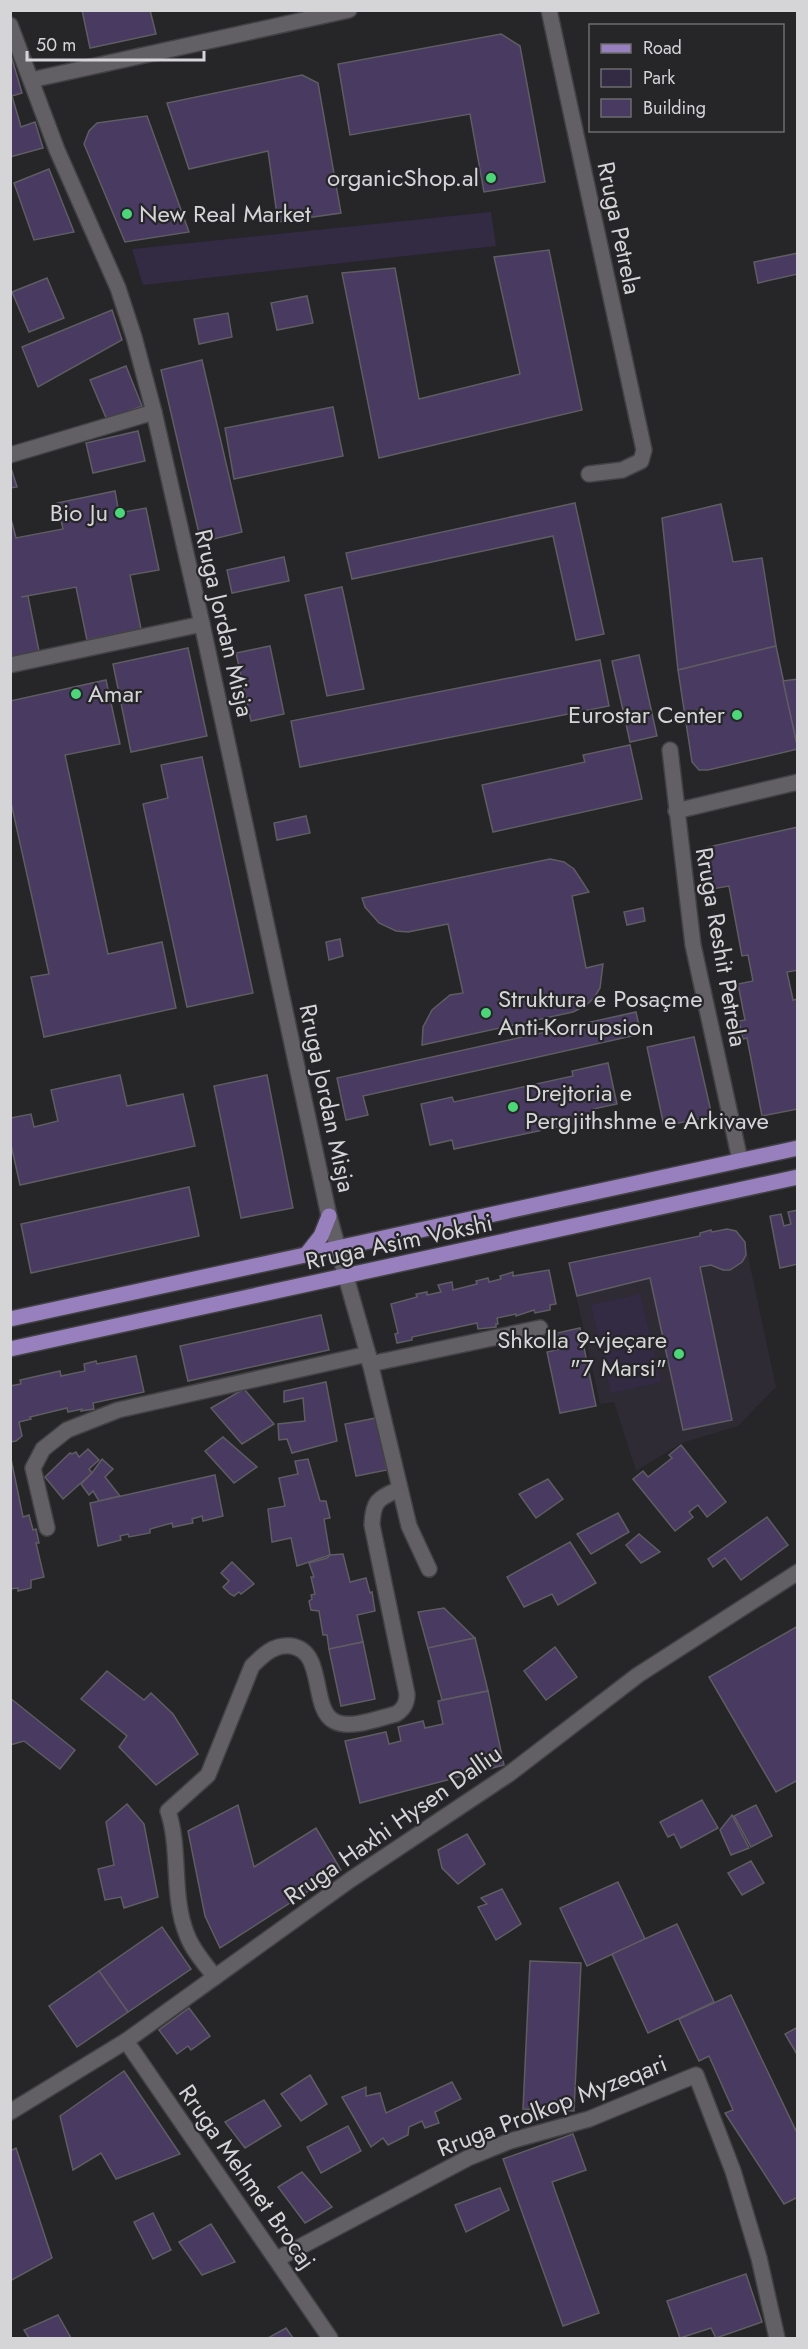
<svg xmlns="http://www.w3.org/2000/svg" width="808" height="2349" font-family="Jost,sans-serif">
<rect width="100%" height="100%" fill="#262528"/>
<!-- built -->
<path fill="#2e2b34" d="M727 1229 736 1231 745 1242 776 1387 738 1426 682 1443 636 1471 614 1402 600 1404 569 1263 700 1236V1233L711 1230 712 1232Z"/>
<!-- green -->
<g fill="#332a44">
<path d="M491 212 496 246 143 285 132 249Z"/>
<path d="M640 1294 661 1382 611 1393 591 1305Z"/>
</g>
<!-- building -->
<g fill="#493a61" stroke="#5e5d61" stroke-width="1.5">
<path d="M82 10H150L156 34 90 48Z"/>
<path d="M501 34 520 46 545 182 484 192 470 114 350 135 338 64Z"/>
<path d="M10 52 22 93 12 96 21 127 35 122 43 148 10 157Z"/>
<path d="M302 75 318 83 341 213 278 222 268 151 189 169 167 103Z"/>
<path d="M147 116 189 232 125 242 84 144 89 131 97 123Z"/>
<path d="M49 169 74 232 34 240 14 183Z"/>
<path d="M549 250 582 410 379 458 342 273 395 268 419 399 520 374 494 257Z"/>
<path d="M798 253V274L758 283 754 262Z"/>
<path d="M47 278 64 318 29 332 12 292Z"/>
<path d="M307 296 313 323 277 330 271 303Z"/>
<path d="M112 310 122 340 38 387 22 347Z"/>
<path d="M228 313 232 337 199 344 194 319Z"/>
<path d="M202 360 242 532 201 542 161 370Z"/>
<path d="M126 366 142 406 107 420 90 380Z"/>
<path d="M333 407 343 456 234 479 225 428Z"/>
<path d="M138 431 145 461 93 473 86 443Z"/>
<path d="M10 465 17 487 10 488Z"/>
<path d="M115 491 119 513 146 508 159 570 130 575 141 629 87 640 76 587 21 597 28 596 39 651 10 657V515L16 538 63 529 57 503Z"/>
<path d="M575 503 604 634 576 640 553 536 352 579 346 553Z"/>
<path d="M721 504 733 562 762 558 776 646 678 670 662 518Z"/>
<path d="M284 557 289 581 232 593 227 570Z"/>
<path d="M342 587 364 689 327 696 305 595Z"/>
<path d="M270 646 284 714 251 721 236 653Z"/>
<path d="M776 646 798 749 708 770H699L692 762 678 670Z"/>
<path d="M188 648 207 736 131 752 113 664Z"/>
<path d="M639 655 657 736 630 742 612 661Z"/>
<path d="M600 660 609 706 300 767 291 721Z"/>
<path d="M798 679V749L783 681Z"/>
<path d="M106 680 120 744 65 755 108 954 162 942 176 1008 44 1037 31 977 49 974 10 798V701Z"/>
<path d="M630 745 642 799 493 832 482 785 585 762 583 755Z"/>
<path d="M202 757 253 993 187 1007 143 804 168 798 161 765Z"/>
<path d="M306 816 310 833 277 840 274 823Z"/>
<path d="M798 827V970L787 972 793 1000 798 999V1109L762 1116 747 1038 743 1039 739 1021 745 1020 738 984 753 981 748 955 742 956 729 886 712 889 704 848Z"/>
<path d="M550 859 564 862 574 869 589 892 572 896 586 968 603 964 600 988 594 998 585 1006 573 1012 422 1045 423 1027 432 1010 450 995 463 993 448 924 408 932 396 931 379 923 365 907 362 898Z"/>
<path d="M643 908 645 921 627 925 624 912Z"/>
<path d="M340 939 343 956 329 960 326 942Z"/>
<path d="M636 1012 641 1034 363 1096 368 1115 346 1120 337 1078Z"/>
<path d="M694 1037 712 1116 664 1126 647 1047Z"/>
<path d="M608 1063 617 1104 593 1109 595 1119 454 1149 452 1140 430 1145 421 1104 452 1097 454 1102 573 1076 572 1071Z"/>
<path d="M120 1075 127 1106 183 1094 195 1146 20 1185 10 1140V1118L31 1114 34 1127 58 1121 51 1090Z"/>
<path d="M267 1075 293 1208 241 1218 214 1086Z"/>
<path d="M189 1187 199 1236 31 1273 21 1224Z"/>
<path d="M798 1210V1264L780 1268 770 1216 781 1214 784 1226 791 1224 788 1212Z"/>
<path d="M727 1229 736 1231 745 1242 746 1255 742 1262 730 1270H723L711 1265 700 1267 732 1420 683 1430 650 1278 577 1296 569 1263 700 1236V1233L711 1230 712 1232Z"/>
<path d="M549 1270 556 1304 550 1305V1310L535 1313 534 1310 516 1316V1314L497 1318 498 1324H496V1327L478 1329 477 1323 412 1337V1340L397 1343 395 1334 398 1333 391 1304 417 1297 416 1294 427 1292V1295L441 1292 438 1285 452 1282 453 1290 477 1284 476 1281 488 1278 489 1282 501 1279 500 1276 513 1272V1276Z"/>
<path d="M321 1315 329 1350 188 1381 180 1346Z"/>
<path d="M580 1328 596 1406 560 1413 547 1352 561 1349 557 1333Z"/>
<path d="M136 1356 144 1392 93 1403 94 1409 81 1411 82 1409 68 1412 67 1408 30 1417 31 1419 19 1422 22 1436 16 1441 10 1442V1386L21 1384 20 1380 60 1371 61 1376 85 1371 84 1364 96 1361 97 1364Z"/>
<path d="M326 1382 337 1441 292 1453 287 1439 279 1440 278 1424 305 1421 303 1398 284 1402V1391Z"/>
<path d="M244 1389 274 1424 242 1444 211 1408Z"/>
<path d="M376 1418 387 1470 356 1476 345 1424Z"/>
<path d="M223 1437 257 1467 234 1483 205 1451Z"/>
<path d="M681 1445 726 1502 707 1517 698 1505 689 1512 693 1517 675 1531 633 1479 643 1471 648 1477 672 1458 669 1455Z"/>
<path d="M88 1449 99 1460 89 1469 92 1473 63 1499 45 1477 70 1453 72 1454 76 1452 79 1457Z"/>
<path d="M10 1454 23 1517 29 1515 33 1530 36 1529 39 1543H36L44 1577 31 1580V1588L18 1591V1588L10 1589Z"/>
<path d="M102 1459 113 1469 105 1477 120 1496 99 1501 93 1491 89 1495 81 1484 92 1473Z"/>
<path d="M308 1459 320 1501H326L330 1518 324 1519 330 1555 297 1566 291 1538 272 1542 268 1509 285 1506 279 1478 298 1474 295 1461Z"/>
<path d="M215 1475 223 1516 203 1521 202 1516 192 1519 193 1523 173 1527 172 1523 150 1529V1533L129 1537 128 1534 120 1536 121 1540 98 1546 90 1503Z"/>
<path d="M548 1479 563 1499 536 1518 519 1494Z"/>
<path d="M618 1513 629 1532 591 1554 577 1534Z"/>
<path d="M767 1517 788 1545 741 1580 725 1558 713 1567 708 1559Z"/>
<path d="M639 1534 660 1552 641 1563 626 1545Z"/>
<path d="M570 1542 596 1583 558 1605 552 1594 524 1607 507 1577Z"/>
<path d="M343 1554 350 1582 366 1578 370 1593 372 1592 375 1611 357 1615 363 1642 329 1649 327 1635H323L319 1611 311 1610 309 1601 312 1599 311 1595 315 1594 311 1577H314L309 1563 327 1558 330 1555Z"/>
<path d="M232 1562 254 1584 241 1594 239 1592 234 1596 230 1594 223 1587 229 1581 221 1573Z"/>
<path d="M444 1608 475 1638 428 1648 418 1612Z"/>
<path d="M798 1626V1780L776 1792 709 1677Z"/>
<path d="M475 1638 488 1691 442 1700 428 1648Z"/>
<path d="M363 1642 375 1699 341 1706 329 1649Z"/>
<path d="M555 1647 577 1677 546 1700 524 1671Z"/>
<path d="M107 1671 144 1700 151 1693 173 1714 198 1754 156 1785 119 1747 127 1736 81 1699Z"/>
<path d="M488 1691 504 1765 360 1803 345 1741 386 1732 389 1744 401 1741 398 1727 423 1721 425 1728 443 1724 438 1701Z"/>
<path d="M10 1698 75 1750 60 1769 24 1741 10 1745Z"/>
<path d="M702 1800 718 1828 681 1848 674 1834 668 1837 660 1822Z"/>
<path d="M127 1804 144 1824 158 1897 124 1908 121 1897 105 1900 98 1869 114 1865 106 1822Z"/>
<path d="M238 1805 254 1867 316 1828 341 1870 220 1948 205 1916 188 1831Z"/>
<path d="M756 1805 772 1836 751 1847 734 1816Z"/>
<path d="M732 1815 749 1848 731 1855 720 1830Z"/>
<path d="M467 1834 485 1864 458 1884 442 1868 438 1850Z"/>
<path d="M751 1861 764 1883 742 1895 728 1873Z"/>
<path d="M618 1882 645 1939 587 1966 560 1908Z"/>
<path d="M502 1889 521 1924 496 1940 478 1907 487 1904 481 1898Z"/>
<path d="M677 1924 714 2002 648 2033 612 1954Z"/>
<path d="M162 1927 191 1969 128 2012 99 1971Z"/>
<path d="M530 1961 581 1963 574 2111 523 2109Z"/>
<path d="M99 1971 128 2012 77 2047 49 2006Z"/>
<path d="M731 1995 798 2135V2197L784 2204 725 2113 733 2110 709 2056 699 2061 679 2019Z"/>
<path d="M189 2008 210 2036 191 2050 188 2046 177 2054 159 2030Z"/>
<path d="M798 2027V2056L785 2034Z"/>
<path d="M124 2071 180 2154 116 2179 101 2153 73 2170 60 2116Z"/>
<path d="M310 2075 327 2104 301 2121 281 2094Z"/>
<path d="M452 2082 461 2099 435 2112 439 2123 425 2128 422 2121 409 2127 408 2135 388 2145 383 2138 371 2147 342 2097 366 2087V2096L380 2093 386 2113Z"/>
<path d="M264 2100 281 2126 245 2148 225 2122Z"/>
<path d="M348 2126 361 2151 321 2173 307 2147Z"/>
<path d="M573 2134 586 2170 552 2182 599 2313 563 2326 503 2159Z"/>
<path d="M16 2148 52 2258 10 2281V2151Z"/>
<path d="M302 2172 332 2207 305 2223 278 2187Z"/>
<path d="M500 2188 509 2210 466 2232 455 2205Z"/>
<path d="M153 2213 171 2250 153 2259 134 2222Z"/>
<path d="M211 2224 235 2262 202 2275 179 2242Z"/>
<path d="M746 2274 762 2322 716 2338 711 2328 680 2338 667 2301Z"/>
<path d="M58 2315 71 2338H29L24 2330Z"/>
<path d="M286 2328 293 2338H268Z"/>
</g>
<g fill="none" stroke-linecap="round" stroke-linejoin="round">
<defs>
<g id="street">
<path d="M549 10 644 450 641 461 622 470 589 474"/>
<path d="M31 80 349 10"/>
<path d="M10 455 154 412"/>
<path d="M10 665 202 624"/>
<path d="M670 750 693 945 740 1160"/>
<path d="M676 811 798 782"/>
<path d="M346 1277 368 1354 409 1526 429 1569"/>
<path d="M370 1364 540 1328"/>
<path d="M47 1528 33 1468 43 1449 67 1430 118 1410 368 1354"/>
<path d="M215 1977C205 1964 193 1951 187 1935 171 1896 181 1850 168 1811L208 1775 252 1666C263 1655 274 1644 291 1646 326 1651 310 1708 334 1721 350 1730 379 1718 396 1714 404 1709 407 1703 407 1694L372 1525C373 1500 378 1499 399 1489"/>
<path d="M126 2041 330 2338"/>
<path d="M10 2112 126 2041 350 1880 509 1774 638 1675 798 1572"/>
<path d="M277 2259 468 2158 510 2141 589 2119 696 2075 733 2171 759 2258 777 2338"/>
</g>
<path id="secondary" d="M10 25 57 150 118 288 134 337 154 412 202 624 329 1216 346 1277"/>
<g id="primary">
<path d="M306 1255 321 1236 329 1216"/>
<path d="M10 1319 798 1148"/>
<path d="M10 1349 798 1177"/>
</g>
</defs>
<!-- street casing -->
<use href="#street" stroke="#424144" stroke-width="18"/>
<!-- secondary casing -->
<use href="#secondary" stroke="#424144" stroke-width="18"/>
<!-- primary casing -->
<use href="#primary" stroke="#424144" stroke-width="18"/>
<!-- street -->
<use href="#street" stroke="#626065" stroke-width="15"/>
<!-- secondary -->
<use href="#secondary" stroke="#626065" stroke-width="15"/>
<!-- primary -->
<use href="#primary" stroke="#9780bd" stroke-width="15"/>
</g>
<!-- markers -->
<g fill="#49d778" stroke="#262528" stroke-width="2">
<circle cx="491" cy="178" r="6"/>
<circle cx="127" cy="214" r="6"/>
<circle cx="120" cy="513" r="6"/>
<circle cx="76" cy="694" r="6"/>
<circle cx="737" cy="715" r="6"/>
<circle cx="486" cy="1013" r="6"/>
<circle cx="513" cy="1107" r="6"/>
<circle cx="679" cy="1354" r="6"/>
</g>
<g text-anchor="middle" stroke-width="4.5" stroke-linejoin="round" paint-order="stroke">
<!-- poi labels -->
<g font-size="24" fill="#d5d4d7" stroke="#262528" text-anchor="end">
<text x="479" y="186">organicShop.al</text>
<text x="139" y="222" text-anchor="start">New Real Market</text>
<text x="108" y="521">Bio Ju</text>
<text x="88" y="702" text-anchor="start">Amar</text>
<text x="725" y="723">Eurostar Center</text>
<text x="498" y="1007" text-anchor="start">Struktura e Posaçme<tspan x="498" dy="28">Anti-Korrupsion</tspan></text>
<text x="525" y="1101" text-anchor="start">Drejtoria e<tspan x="525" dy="28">Pergjithshme e Arkivave</tspan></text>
<text x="667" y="1348">Shkolla 9-vjeçare<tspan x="667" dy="28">"7 Marsi"</tspan></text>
</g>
<!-- street labels -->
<g font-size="24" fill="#d5d4d7" stroke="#262528">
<text transform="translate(619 228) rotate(78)" y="8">Rruga Petrela</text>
<text transform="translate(224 623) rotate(77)" y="8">Rruga Jordan Misja</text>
<text transform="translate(721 947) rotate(80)" y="8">Rruga Reshit Petrela</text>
<text transform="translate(327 1098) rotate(78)" y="8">Rruga Jordan Misja</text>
<text transform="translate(399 1242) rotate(-12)" y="8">Rruga Asim Vokshi</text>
<text transform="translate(393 1825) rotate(-35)" y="8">Rruga Haxhi Hysen Dalliu</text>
<text transform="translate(552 2106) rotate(-21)" y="8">Rruga Prolkop Myzeqari</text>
<text transform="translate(247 2177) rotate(55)" y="8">Rruga Mehmet Brocaj</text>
</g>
</g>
<!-- border -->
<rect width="808" height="2349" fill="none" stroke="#d5d4d7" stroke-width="24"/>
<!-- legend -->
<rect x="589" y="24" width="195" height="108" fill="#262528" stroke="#6c6b6e" stroke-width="1.5"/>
<rect x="601" y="44" width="30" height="9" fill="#9780bd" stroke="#6c6b6e" stroke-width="1.5"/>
<text x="643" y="54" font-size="18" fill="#d5d4d7">Road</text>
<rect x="601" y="69" width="30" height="18" fill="#332a44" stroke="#6c6b6e" stroke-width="1.5"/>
<text x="643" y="84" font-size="18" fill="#d5d4d7">Park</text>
<rect x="601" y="99" width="30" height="18" fill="#493a61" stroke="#6c6b6e" stroke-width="1.5"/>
<text x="643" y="114" font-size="18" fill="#d5d4d7">Building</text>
<!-- scale -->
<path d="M27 51v9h177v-9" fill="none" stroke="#d5d4d7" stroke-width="3"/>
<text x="36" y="51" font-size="18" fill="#d5d4d7" stroke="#262528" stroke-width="4.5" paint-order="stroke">50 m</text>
</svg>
